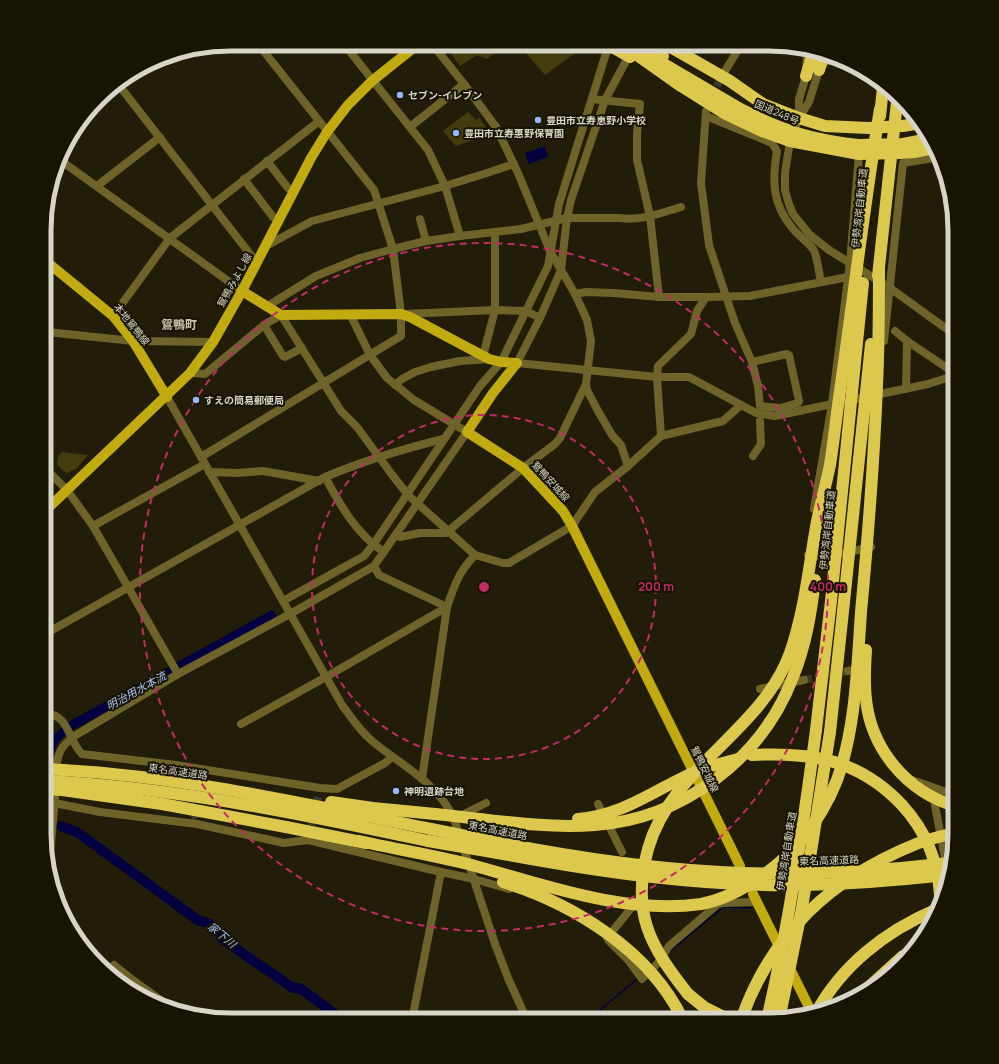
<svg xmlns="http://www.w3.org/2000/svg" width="999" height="1064" font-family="Manrope,'Noto Sans JP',sans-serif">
<rect width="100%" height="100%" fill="#211d09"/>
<!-- green -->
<g fill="#433c0d">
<path d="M445 45H505L487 59 477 55 460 66Z"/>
<path d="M519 45H583L585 46 545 75Z"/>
<path d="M468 112 476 120 480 118 490 134 456 146 443 131Z"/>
<path d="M62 452 88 455 77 468 67 473 63 471 57 464 58 457Z"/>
</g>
<!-- water -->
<g fill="#020040">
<path d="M545 146 548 157 529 164 525 153Z"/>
<path d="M272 610 277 616 270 621 77 728C62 737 56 741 53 758L45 850V757C48 737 56 731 72 720Z"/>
</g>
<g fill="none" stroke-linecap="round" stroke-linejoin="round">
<!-- stream -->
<g stroke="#020040" stroke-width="1.5">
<path d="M669 952 723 907 751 908"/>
<path d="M588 1020 637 979"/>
</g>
<!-- river -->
<path stroke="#020040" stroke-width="10" d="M61 826 77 832 199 921C211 922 218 929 222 939L293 988H300L343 1020"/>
<!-- minor-tunnel -->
<g stroke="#3c3926" stroke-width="8" stroke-dasharray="8 4" stroke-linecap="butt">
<path d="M712 97 723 73"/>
<path d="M804 680 848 671"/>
<path d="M176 770 196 819"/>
<path d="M309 837 318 797"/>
</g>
<!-- minor -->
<g stroke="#6e6429" stroke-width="8">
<path d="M344 44 428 150 445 186 460 236"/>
<path d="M829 58 819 70 809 102 799 118 790 141 785 173V190L789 204 793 214 810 235 829 250 890 288 955 335"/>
<path d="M626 61 605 100 571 200 567 218 561 270 540 318 517 363 657 377H689L756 413 775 416 928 384 947 378 955 370"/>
<path d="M725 71 741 45"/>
<path d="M872 79V81H874"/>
<path d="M118 84 257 263"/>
<path d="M592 99 640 104 637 134V160L650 216 659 297"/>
<path d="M706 111 701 183 709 245 735 323 752 362 758 386 760 406 780 408 798 403 799 401 789 355 787 354 752 362"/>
<path d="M908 112 910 114"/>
<path d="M706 116 772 143 777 151C772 181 772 204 793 229 799 236 808 242 813 249 817 254 819 274 821 282"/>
<path d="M799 117V99L806 76 807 50"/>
<path d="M410 127 464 84"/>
<path d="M60 160 242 291"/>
<path d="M267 161 288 188 294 191"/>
<path d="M56 172 64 162"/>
<path d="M244 179 273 217 279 220"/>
<path d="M97 186 160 137"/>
<path d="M420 219 426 241"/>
<path d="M266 246 312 221 445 186 487 173 514 164"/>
<path d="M575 294 586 292 614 293 659 297H706L750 296 848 277"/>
<path d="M266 307 316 276 360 258 393 249 426 241 460 236 521 229 567 218H620C641 221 661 213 681 207"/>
<path d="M404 314 495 310 526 311 540 318"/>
<path d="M113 316 170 238 318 122"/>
<path d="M264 325 283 356 285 357 302 348"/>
<path d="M895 331 907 341 953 372"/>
<path d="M47 332 133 341 213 342"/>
<path d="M884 341 903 163 939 157"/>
<path d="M483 356 495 310V232"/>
<path d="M190 373 205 374 264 325 281 315 341 411 357 427 393 476 408 495 475 555 503 563H509L514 560 572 526 595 492 628 466 661 436 723 421 741 405"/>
<path d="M586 384 587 390 598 411 612 435 621 445 628 466"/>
<path d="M395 385 402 379 415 372 431 367 460 361 489 359"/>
<path d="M906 389 907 341"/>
<path d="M167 397 342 705C351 717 359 730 371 740 400 765 438 782 454 819L495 944 508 978 527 1020"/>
<path d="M661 436 657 377 658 366 691 334 697 311 706 297"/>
<path d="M753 456 761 444 760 421"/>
<path d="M201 457 401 336V314L393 249 374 190 258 44"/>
<path d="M46 469 67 490 93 526 178 674"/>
<path d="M209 472 238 473 263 471 319 481"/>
<path d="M325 477C340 505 357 535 384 552"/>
<path d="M814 509 832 404 850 263 859 154"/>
<path d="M93 526 205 464"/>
<path d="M396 535 400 537 420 533H446L523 468 555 444 560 438 586 384 591 341 587 320 575 294 550 251 518 173 496 127 464 84 433 45"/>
<path d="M808 555 827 557 871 547"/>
<path d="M374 566 379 575 447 607"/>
<path d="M283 601 364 556 373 545 480 386 501 362 548 266 559 204 607 50"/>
<path d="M45 634 325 477C363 461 403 449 443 439"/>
<path d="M848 671 862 668"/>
<path d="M760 689 804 680"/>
<path d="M45 714C68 712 69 742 82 754L176 765 320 788 337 789 385 763 392 757"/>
<path d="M241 724 326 677 447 607"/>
<path d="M56 773C57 754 60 746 76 735L178 674 290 614 374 566 467 432 414 400 387 378 370 355 350 314"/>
<path d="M422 779 447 607C455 584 458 573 475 555"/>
<path d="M912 780 955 795"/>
<path d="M933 795 945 858"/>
<path d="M54 803 100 812 197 824 284 843 308 840 441 872 474 879 509 889"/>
<path d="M598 804 622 852"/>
<path d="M460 816 486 803"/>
<path d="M49 868 56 785"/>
<path d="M607 938 636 902"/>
<path d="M609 941 628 960 642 979 657 964 669 946 718 904 723 903 756 902"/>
<path d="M110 969 114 965 134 981 130 988"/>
<path d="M134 981 165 1003"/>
<path d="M412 1020 441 872"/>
</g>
<!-- major -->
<g stroke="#c2ab11" stroke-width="10">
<path d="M47 262 113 316 133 341 167 397"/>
<path d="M242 291 281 315 401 314 410 317 489 359 501 362 517 363 493 393 467 432 523 468 563 511 572 526 740 866"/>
<path d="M46 510 190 373 213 342 242 291 311 158 327 132 348 105 372 81 417 45"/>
<path d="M753 894 808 1005"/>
</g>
<!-- highway -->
<g stroke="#ddc84e" stroke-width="12">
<path d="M609 45 630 57"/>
<path d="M623 45 681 86 724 113 762 131 790 141 859 154 900 153 914 152 934 148"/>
<path d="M645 45 663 56"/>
<path d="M667 45 730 81 763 104 799 118 825 126 868 128 903 126 920 123"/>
<path d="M650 56 735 106"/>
<path d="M819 70 823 56"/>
<path d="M806 76 813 53"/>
<path d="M859 145 903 144 929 139"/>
<path d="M816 730 831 601"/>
<path d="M830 732 844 602"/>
<path d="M752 755C811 752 859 759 902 805"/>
<path d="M63 770C187 777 309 805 431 829"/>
<path d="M63 782C186 790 307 815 428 841"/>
<path d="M62 790 162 804 286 827"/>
<path d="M331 802 373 808 435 814"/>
<path d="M501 843C573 857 646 868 720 872 796 876 873 872 949 863"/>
<path d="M498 853C599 872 701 887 804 885 852 884 899 880 946 875"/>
<path d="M688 994 704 1007 730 1020"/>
<path d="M860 995 903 956"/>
<path d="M816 1013C842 965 886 931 935 910"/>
</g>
<!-- highway-bridge -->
<g stroke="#ddc84e" stroke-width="12">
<path d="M735 106C747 112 759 119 772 124 800 136 829 142 859 145"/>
<path d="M880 116 883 88"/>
<path d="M878 276 897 102"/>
<path d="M831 601 863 283"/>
<path d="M844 602 871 344"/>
<path d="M866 650C865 666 864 683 866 699 871 749 907 792 955 806"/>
<path d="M45 769 63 770"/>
<path d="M45 781 63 782"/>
<path d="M45 789 62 790"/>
<path d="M902 805C925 830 938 861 940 895"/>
<path d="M435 814C487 819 542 829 595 825 682 819 762 759 793 677 806 645 811 613 815 580"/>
<path d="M578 819C627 815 659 786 702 769 714 765 726 762 738 759"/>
<path d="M286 827 366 843"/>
<path d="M431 829 501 843"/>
<path d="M359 841C395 849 432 855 468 864 542 884 624 915 701 904 719 901 735 893 750 884 790 860 820 823 837 780 856 727 857 668 861 612 868 537 874 461 877 385 879 346 879 307 879 268"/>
<path d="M428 841 498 853"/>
<path d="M503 882C574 904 650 951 683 1020"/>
<path d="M688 994C649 945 631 912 648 849 671 767 762 731 790 653 805 610 809 565 817 521 821 503 826 484 830 465 834 439 837 411 841 384 854 293 865 200 880 109"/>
<path d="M741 1020C772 932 832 878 916 844 928 839 942 836 955 833"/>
<path d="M767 1020C789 924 803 827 816 730"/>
<path d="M779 1020 802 908 830 732"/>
</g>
</g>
<!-- distance rings -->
<g fill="none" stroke="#c42b66" stroke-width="2" stroke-dasharray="7 5">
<circle cx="484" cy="587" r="172"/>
<circle cx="484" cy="587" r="344"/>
</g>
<!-- markers -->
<g fill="#97b6fd" stroke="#171402" stroke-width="1.5">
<circle cx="400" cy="95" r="4"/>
<circle cx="538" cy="120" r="4"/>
<circle cx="456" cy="133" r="4"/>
<circle cx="196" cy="400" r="4"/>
<circle cx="396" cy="791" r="4"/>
</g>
<g text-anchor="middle" stroke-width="4" stroke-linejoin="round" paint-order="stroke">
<!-- poi labels -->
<g font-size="10" font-weight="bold" fill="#d7d5c8" stroke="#171402" text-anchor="start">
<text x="408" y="99">セブン-イレブン</text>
<text x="546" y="124">豊田市立寿恵野小学校</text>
<text x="464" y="137">豊田市立寿惠野保育園</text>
<text x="204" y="404">すえの簡易郵便局</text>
<text x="404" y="795">神明遺跡台地</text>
</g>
<!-- street labels -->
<g font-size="10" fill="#d7d5c8" stroke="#171402">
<text transform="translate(777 112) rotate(23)" y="4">国道248号</text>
<text transform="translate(859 208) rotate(-84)" y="4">伊勢湾岸自動車道</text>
<text transform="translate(234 280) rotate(-61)" y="4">鴛鴨みよし線</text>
<text transform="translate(132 324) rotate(51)" y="4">本地鴛鴨線</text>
<text transform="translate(551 481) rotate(47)" y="4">鴛鴨安城線</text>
<text transform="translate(827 530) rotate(-84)" y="4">伊勢湾岸自動車道</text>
<text transform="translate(705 769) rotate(64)" y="4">鴛鴨安城線</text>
<text transform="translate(178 771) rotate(8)" y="4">東名高速道路</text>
<text transform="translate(498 830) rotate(11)" y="4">東名高速道路</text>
<text transform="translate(786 851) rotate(-81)" y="4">伊勢湾岸自動車道</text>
<text transform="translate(829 860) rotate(-2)" y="4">東名高速道路</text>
</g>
<!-- water labels -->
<g font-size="11" font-style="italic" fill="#a8c2fd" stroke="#171402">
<text transform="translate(136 691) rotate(-29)" y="4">明治用水本流</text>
<text transform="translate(222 935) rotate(40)" y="4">家下川</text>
</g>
<!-- quarter labels -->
<g font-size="12" font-weight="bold" fill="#c9c5ac" stroke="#171402">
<text x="179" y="329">鴛鴨町</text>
</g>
</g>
<!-- crop -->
<path d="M0 0H999V1064H0ZM230 51H769A179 179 0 0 1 948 230V834A179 179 0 0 1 769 1013H230A179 179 0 0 1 51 834V230A179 179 0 0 1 230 51Z" fill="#171402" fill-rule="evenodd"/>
<path fill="none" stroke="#d7d5c8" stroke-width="5" d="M230 51H769A179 179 0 0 1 948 230V834A179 179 0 0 1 769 1013H230A179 179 0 0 1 51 834V230A179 179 0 0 1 230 51Z"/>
<circle cx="484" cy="587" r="6" fill="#c42b66" stroke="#171402" stroke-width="2"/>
<g font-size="12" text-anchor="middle" font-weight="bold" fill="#c42b66" stroke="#171402" stroke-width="4" stroke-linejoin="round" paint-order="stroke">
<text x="656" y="591">200 m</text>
<text x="828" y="591">400 m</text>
</g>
</svg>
